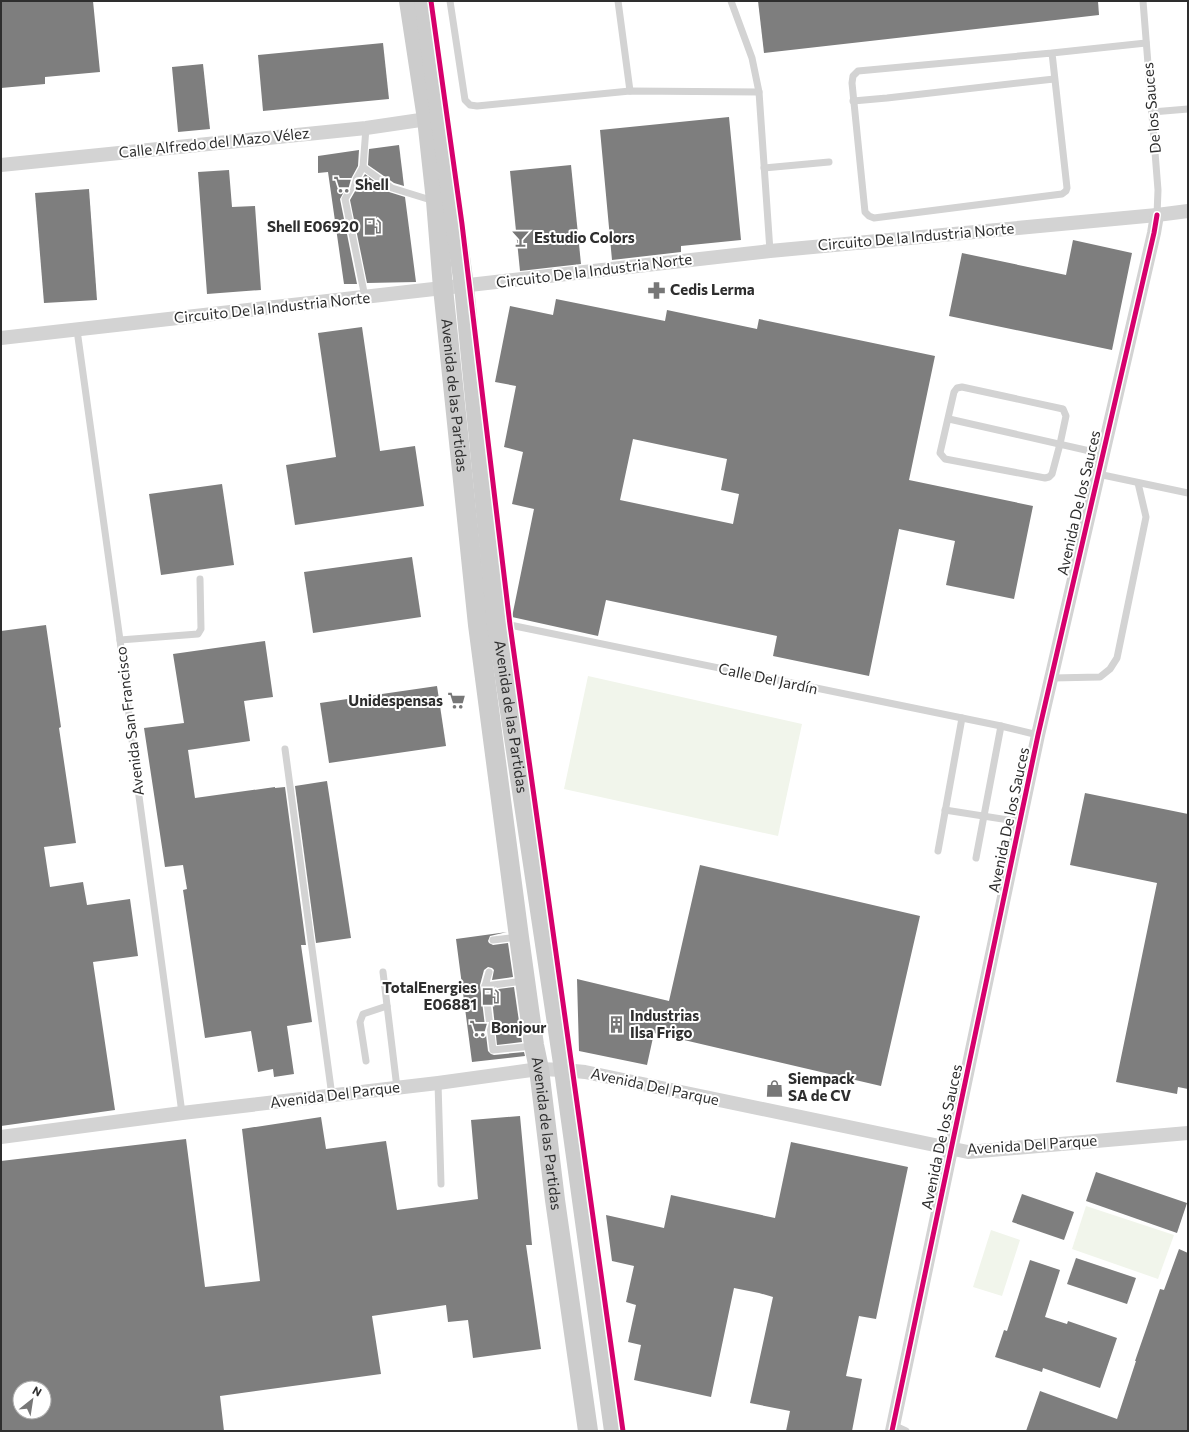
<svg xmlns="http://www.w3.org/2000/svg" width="1189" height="1432" font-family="Commissioner,sans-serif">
<rect width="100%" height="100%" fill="#fff"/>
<!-- green -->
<g fill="#f1f5eb">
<path d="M588 676 802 724 778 836 564 789Z"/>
<path d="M1086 1206 1174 1235 1158 1279 1072 1249Z"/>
<path d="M991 1230 1020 1240 1002 1296 973 1287Z"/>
</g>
<!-- building -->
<g fill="#7e7e7e" fill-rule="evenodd">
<path d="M1 1H93L100 72 45 77V84L1 88Z"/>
<path d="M758 1H1098L1099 15 764 53Z"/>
<path d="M383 43 389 99 263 111 258 55Z"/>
<path d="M203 64 210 129 178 132 172 67Z"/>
<path d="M729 117 741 240 681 246V252L612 260 600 130Z"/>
<path d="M399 145 404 186 394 183 368 165 369 149Z"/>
<path d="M359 150 358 166 340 199 357 284H344L328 172 318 173V156Z"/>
<path d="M571 165 581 264 520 271 510 171Z"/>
<path d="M229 170 232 207 255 206 261 290 207 294 198 172Z"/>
<path d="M365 174 389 192 405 197 416 282 367 283 350 200Z"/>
<path d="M89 189 97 300 44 303 35 193Z"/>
<path d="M1073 240 1132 253 1112 350 949 316 962 253 1066 275Z"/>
<path d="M556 299 665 321 667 310 757 329 759 319 935 356 909 480 1033 506 1014 599 946 585 955 541 899 529 869 676 773 656 777 636 606 600 598 636 512 617 534 509 512 504 523 452 504 447 516 386 495 382 510 306 553 315ZM633 439 727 459 721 490 739 494 733 524 620 500Z"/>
<path d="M362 327 380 451 415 446 424 506 295 525 286 465 336 457 318 333Z"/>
<path d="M222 484 234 565 161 575 149 494Z"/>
<path d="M412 557 421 617 313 633 304 572Z"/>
<path d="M46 625 61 727 59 728 76 843 44 847 50 887 83 882 87 905 130 899 138 956 93 962 115 1110 1 1126V631Z"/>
<path d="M265 641 273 697 244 701 250 741 188 750 195 798 275 787V788L285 787 306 945H301L312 1022 287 1026 294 1074 274 1077 273 1069 258 1072 251 1031 205 1038 183 890 187 889 183 865 165 867 144 728 184 723 173 654Z"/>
<path d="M437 686 446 746 329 763 320 703Z"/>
<path d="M327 781 351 938 316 943 295 786Z"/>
<path d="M1085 793 1188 814V1089L1178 1087 1177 1094 1116 1082 1157 883 1070 865Z"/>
<path d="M700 865 920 916 881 1086 654 1033 647 1065 579 1051 577 979 669 1001Z"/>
<path d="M507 932 490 936 488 941 489 943 493 945 508 943 513 977 492 980 494 970 492 968 488 967 484 970 480 985 488 1051 491 1054 494 1055 524 1052 525 1056 472 1062 456 939Z"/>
<path d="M514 987 522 1042 497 1045 491 990Z"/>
<path d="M520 1116 532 1245H526L541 1349 473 1358 468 1320 448 1322 446 1305 372 1316 381 1374 220 1396 224 1431H1V1161L186 1139 205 1287 260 1281 242 1129 321 1117 326 1149 386 1141 397 1210 478 1199 471 1120ZM20 1388H44V1412H20Z"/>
<path d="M791 1142 908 1167 876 1319 859 1316 846 1376 862 1379 852 1431H786L790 1411 750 1403 773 1297 759 1293 734 1288 711 1397 634 1380 641 1345 628 1342 636 1305 626 1302 634 1266 612 1261 606 1215 664 1228 671 1195 775 1218Z"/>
<path d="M1096 1172 1187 1203 1177 1233 1086 1201Z"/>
<path d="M1022 1194 1074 1212 1064 1240 1012 1222Z"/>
<path d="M1179 1249 1188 1253V1431H1026L1040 1391 1117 1419 1136 1361H1135L1160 1289 1164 1290Z"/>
<path d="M1076 1258 1136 1278 1127 1304 1067 1284Z"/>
<path d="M1030 1260 1060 1270 1045 1317 1067 1324 1068 1321 1117 1338 1100 1388 1043 1368 1042 1372 995 1357 1004 1330 1007 1331Z"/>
</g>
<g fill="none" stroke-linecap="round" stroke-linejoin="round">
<!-- service -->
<g stroke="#d3d3d3" stroke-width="7">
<path d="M450 1 465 100 470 105 477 106 630 91 759 92"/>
<path d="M618 1 630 91"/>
<path d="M731 1 752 58 759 92 770 251"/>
<path d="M1143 1 1158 190 1157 215"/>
<path d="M1052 53 858 71 853 76 852 83 865 212 869 216 874 218 1062 194 1066 191 1067 188 1052 53 1146 43"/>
<path d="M853 101 887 98 1054 79"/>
<path d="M1152 112 1188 109"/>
<path d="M363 167 392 188 434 201"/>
<path d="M764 168 829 162"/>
<path d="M365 297 345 199 363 167 366 128"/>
<path d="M77 330 120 640 138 789 182 1113"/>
<path d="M962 387 1063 409 1066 416 1060 444 1052 474 1049 477 1045 478 945 459 940 453 954 392 957 388Z"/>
<path d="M949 419 1103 454"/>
<path d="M1098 474 1188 493"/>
<path d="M497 625H510L1001 726 1038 735"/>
<path d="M120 640 198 634 201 629 200 579"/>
<path d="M1052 678 1100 677 1110 669 1117 658 1146 517 1138 483"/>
<path d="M285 749 332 1096"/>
<path d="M945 810 1021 822"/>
<path d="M938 851 962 718"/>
<path d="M976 858 1001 726"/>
<path d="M493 940 518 937"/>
<path d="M383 972 397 1088"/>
<path d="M489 972 485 986 523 981"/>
<path d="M485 986 493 1050 533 1046"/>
<path d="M366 1061 360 1022 363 1014 387 1006"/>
<path d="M438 1083 441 1184"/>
<path d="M893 1425 906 1431"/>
</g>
<!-- minor -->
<g stroke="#d3d3d3" stroke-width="14">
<path d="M1 165 366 128 427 119"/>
<path d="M1 338 770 251 1157 215 1188 211"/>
<path d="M1 1137 182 1113 438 1083 539 1069 564 1070 585 1072 968 1152 1188 1133"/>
<path d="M892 1431 1038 735 1154 233 1157 215"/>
</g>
<!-- secondary -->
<g stroke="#ccc" stroke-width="20">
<path id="s1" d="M409 1 427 119 436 201 443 288 478 625 519 937 534 1045 539 1069 555 1200 588 1431"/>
<path id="s2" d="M424 1 464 286 497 625 564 1070 614 1431"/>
</g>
<defs>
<g id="cycleway">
<path d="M431 1 462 224 510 625 623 1431"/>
<path d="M892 1431 1038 735 1154 233 1157 215"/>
</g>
</defs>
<!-- cycleway casing -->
<use href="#cycleway" stroke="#fff" stroke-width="8"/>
<!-- cycleway -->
<use href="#cycleway" stroke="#d6006c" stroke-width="5"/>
</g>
<!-- icons -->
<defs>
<symbol id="supermarket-bare" viewBox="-9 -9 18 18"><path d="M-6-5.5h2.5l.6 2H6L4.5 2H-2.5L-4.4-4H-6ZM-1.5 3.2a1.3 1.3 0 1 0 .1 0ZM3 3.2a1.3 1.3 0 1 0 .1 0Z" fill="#777" stroke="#fff" stroke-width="2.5" paint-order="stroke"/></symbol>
<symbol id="fuel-bare" viewBox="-9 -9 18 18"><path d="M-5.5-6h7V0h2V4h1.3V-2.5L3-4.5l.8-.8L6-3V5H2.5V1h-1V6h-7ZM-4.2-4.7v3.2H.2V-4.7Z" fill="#777" stroke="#fff" stroke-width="2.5" paint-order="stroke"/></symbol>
<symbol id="bar-bare" viewBox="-9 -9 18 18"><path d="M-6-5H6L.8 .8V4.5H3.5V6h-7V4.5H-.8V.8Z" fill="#777" stroke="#fff" stroke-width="2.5" paint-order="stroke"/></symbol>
<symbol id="pharmacy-bare" viewBox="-9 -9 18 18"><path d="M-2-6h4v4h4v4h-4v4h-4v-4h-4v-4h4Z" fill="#777" stroke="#fff" stroke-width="2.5" paint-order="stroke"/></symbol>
<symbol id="building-bare" viewBox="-9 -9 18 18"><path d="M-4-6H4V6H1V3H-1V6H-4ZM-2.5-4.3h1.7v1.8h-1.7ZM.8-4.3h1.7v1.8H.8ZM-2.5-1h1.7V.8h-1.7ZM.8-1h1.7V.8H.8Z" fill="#777" stroke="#fff" stroke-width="2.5" paint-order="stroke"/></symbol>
<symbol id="shop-bare" viewBox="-9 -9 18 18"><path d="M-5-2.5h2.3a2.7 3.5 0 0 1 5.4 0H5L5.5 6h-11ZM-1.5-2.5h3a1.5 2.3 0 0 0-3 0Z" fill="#777" stroke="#fff" stroke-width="2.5" paint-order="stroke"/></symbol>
</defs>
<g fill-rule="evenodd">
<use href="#supermarket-bare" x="330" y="172" width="25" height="25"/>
<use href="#fuel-bare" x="360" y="214" width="25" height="25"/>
<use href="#bar-bare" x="508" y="226" width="25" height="25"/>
<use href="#pharmacy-bare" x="644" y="278" width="25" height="25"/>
<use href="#supermarket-bare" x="444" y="688" width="25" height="25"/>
<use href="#fuel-bare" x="478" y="984" width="25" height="25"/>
<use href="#building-bare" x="604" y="1012" width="25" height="25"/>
<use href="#supermarket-bare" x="466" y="1016" width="25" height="25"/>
<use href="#shop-bare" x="762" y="1076" width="25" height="25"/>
</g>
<g text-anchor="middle" stroke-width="4" stroke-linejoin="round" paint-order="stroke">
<!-- street labels -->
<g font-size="15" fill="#2e2e2e" stroke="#fff">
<text transform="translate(1152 108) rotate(-95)" y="5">De los Sauces</text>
<text transform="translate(214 143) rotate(-6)" y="5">Calle Alfredo del Mazo Vélez</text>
<text transform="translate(916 237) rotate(-5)" y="5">Circuito De la Industria Norte</text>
<text transform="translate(594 271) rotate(-7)" y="5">Circuito De la Industria Norte</text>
<text transform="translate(272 308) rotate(-6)" y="5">Circuito De la Industria Norte</text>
<text dy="5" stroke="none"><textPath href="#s1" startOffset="397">Avenida de las Partidas</textPath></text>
<text transform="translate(1079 503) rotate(-77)" y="5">Avenida De los Sauces</text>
<text transform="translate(768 679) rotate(12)" y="5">Calle Del Jardín</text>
<text dy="5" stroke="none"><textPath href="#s2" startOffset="721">Avenida de las Partidas</textPath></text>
<text transform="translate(130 721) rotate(-97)" y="5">Avenida San Francisco</text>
<text transform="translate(1009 820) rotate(-78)" y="5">Avenida De los Sauces</text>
<text transform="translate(655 1087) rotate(12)" y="5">Avenida Del Parque</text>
<text transform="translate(335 1095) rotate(-7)" y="5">Avenida Del Parque</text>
<text dy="5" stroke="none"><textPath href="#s1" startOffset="1141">Avenida de las Partidas</textPath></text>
<text transform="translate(942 1137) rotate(-78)" y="5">Avenida De los Sauces</text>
<text transform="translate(1032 1145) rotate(-4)" y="5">Avenida Del Parque</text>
</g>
<!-- poi labels -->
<g font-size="15" font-weight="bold" fill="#2e2e2e" stroke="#fff" text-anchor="start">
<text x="355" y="190">Shell</text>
<text x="359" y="232" text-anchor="end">Shell E06920</text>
<text x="534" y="243">Estudio Colors</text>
<text x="670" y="295">Cedis Lerma</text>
<text x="443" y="706" text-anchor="end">Unidespensas</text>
<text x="477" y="993" text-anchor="end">TotalEnergies<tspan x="477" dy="17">E06881</tspan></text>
<text x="630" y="1021">Industrias<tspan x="630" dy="17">Ilsa Frigo</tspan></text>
<text x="491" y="1033">Bonjour</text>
<text x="788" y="1084">Siempack<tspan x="788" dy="17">SA de CV</tspan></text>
</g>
</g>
<!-- border -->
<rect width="1189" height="1432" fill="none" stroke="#2e2e2e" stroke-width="4"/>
<!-- north arrow -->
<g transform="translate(32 1400) rotate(30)"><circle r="19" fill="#ffffff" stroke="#ababab"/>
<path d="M0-3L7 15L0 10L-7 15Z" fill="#777777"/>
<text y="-6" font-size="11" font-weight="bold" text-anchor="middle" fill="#2e2e2e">N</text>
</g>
</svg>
